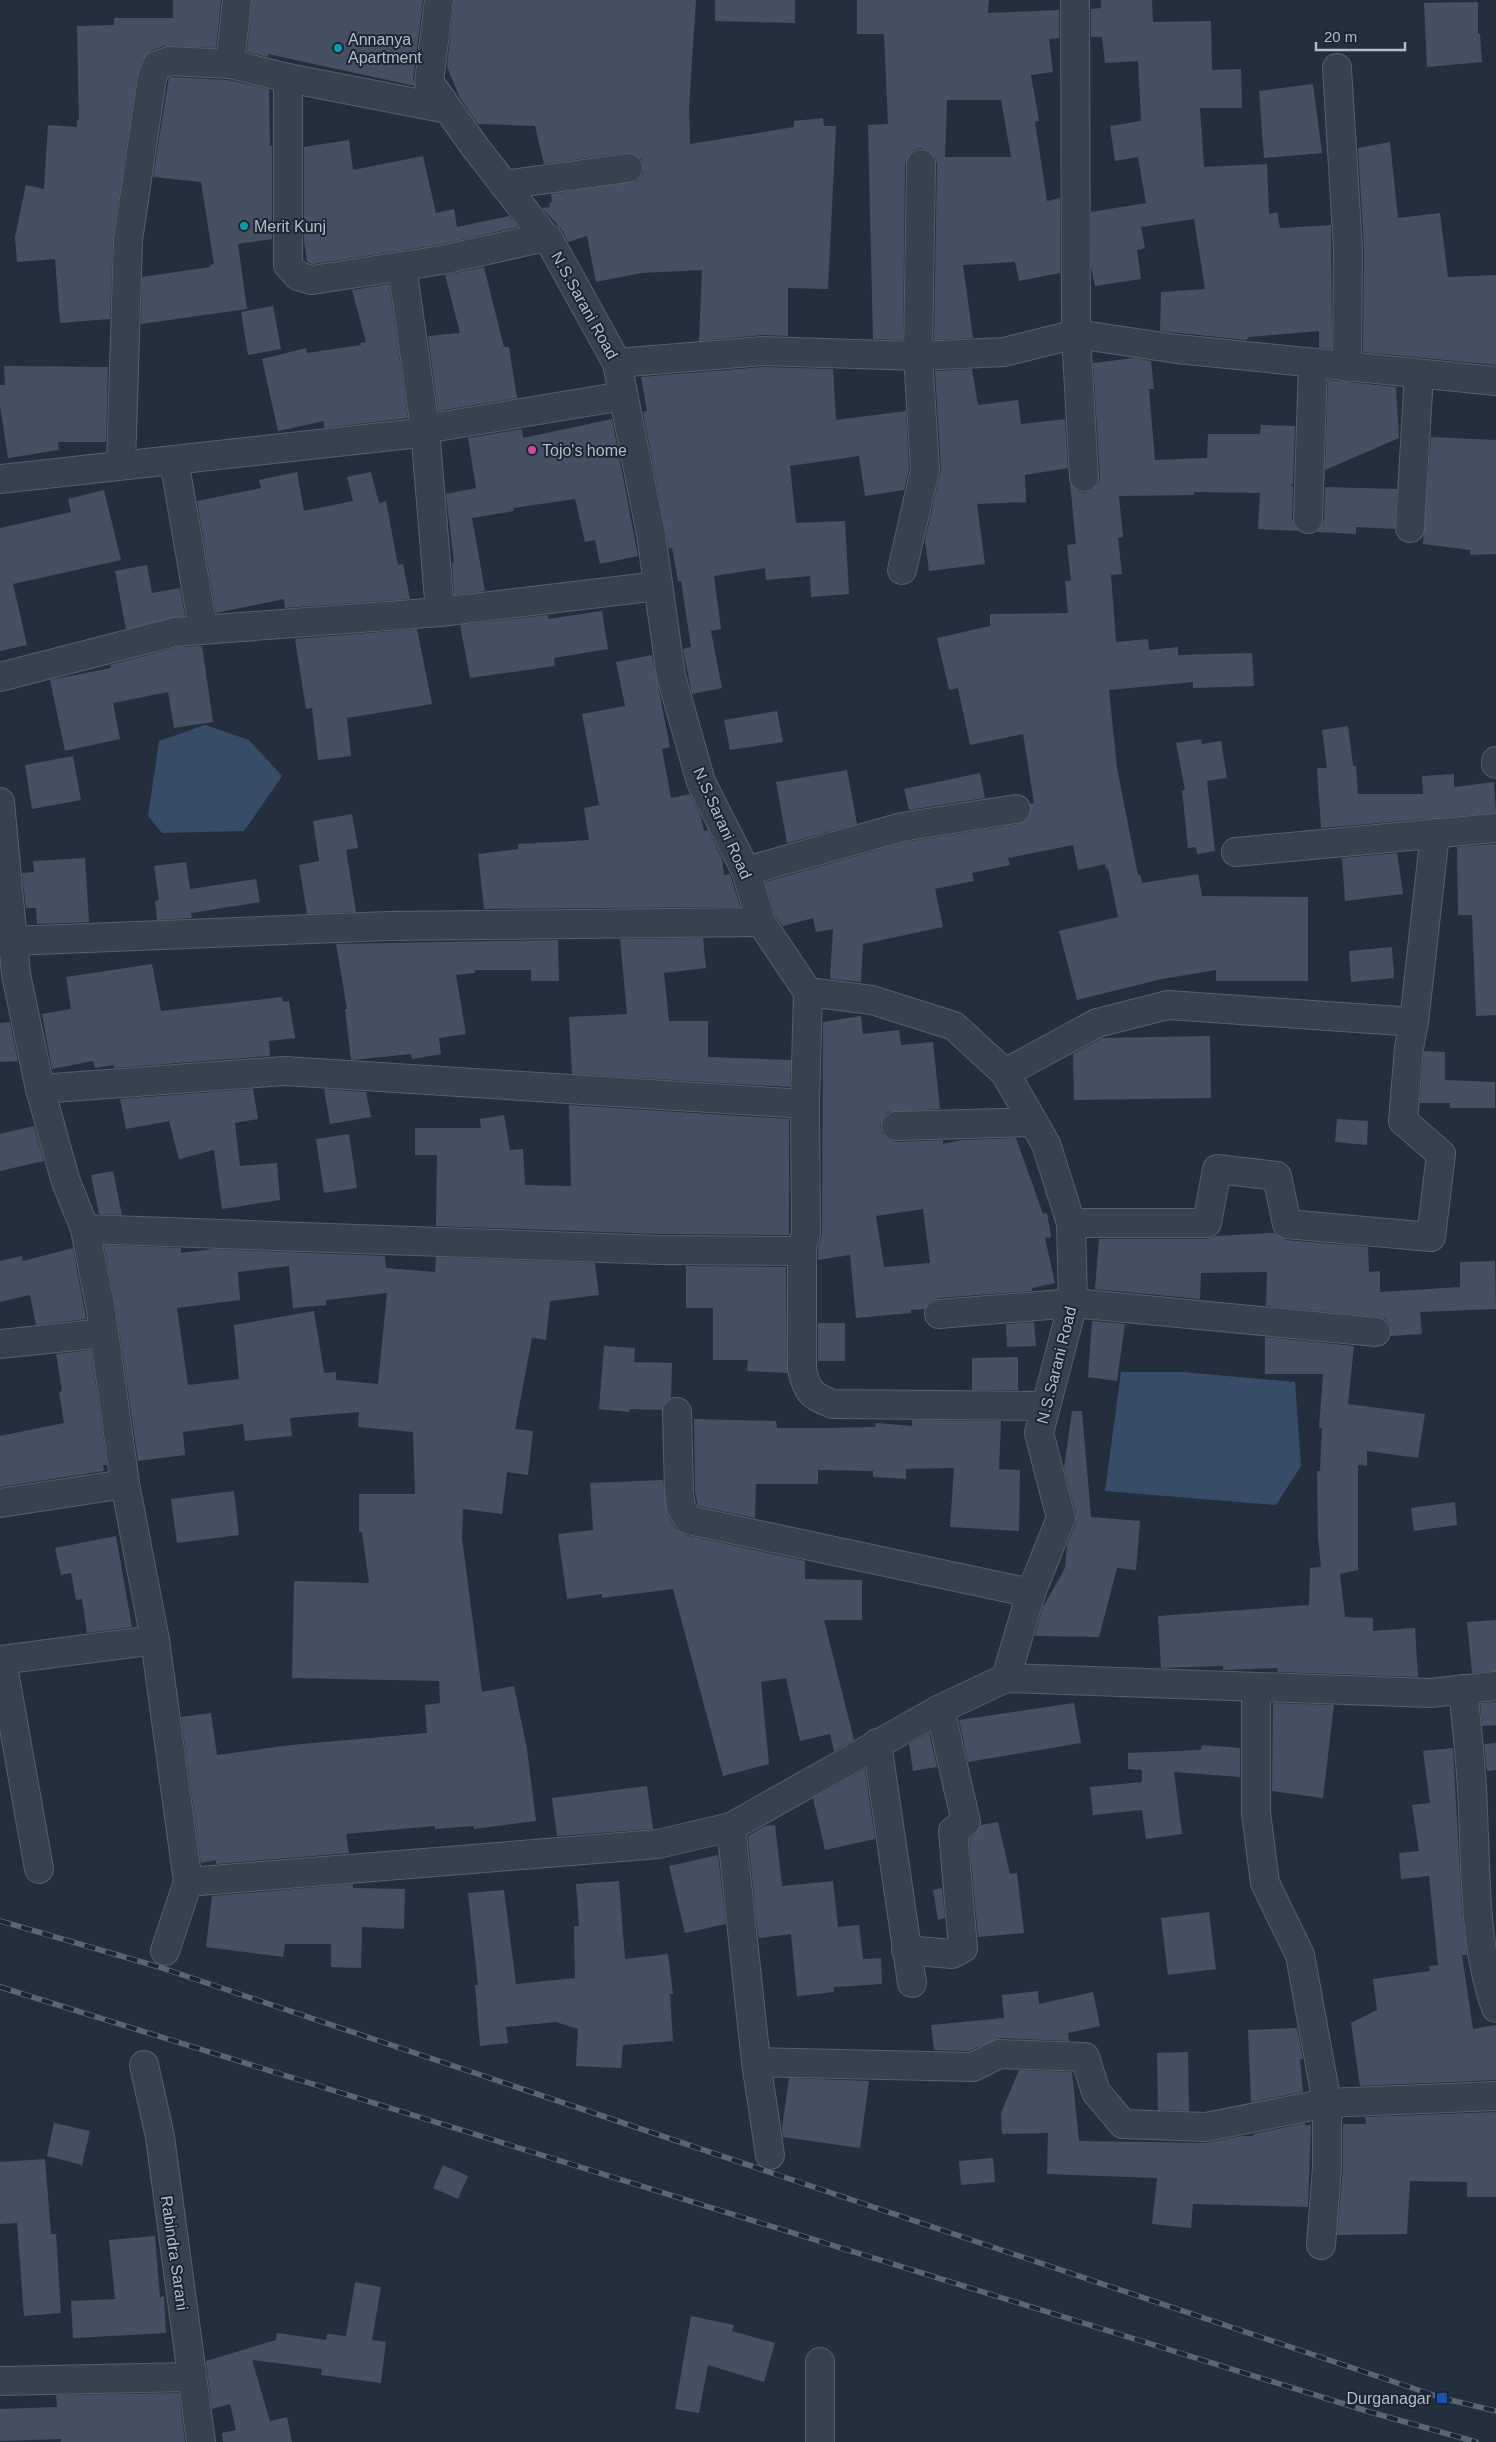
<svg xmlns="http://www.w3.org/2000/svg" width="1496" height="2442" font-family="Arial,sans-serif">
<rect width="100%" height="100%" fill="#242f3e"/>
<!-- water -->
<g fill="#394c67">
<path d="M205 725 249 740 282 776 244 831 162 833 148 816 159 741Z"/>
<path d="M1121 1372H1182L1295 1382 1301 1466 1276 1505 1105 1491Z"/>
</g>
<!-- building -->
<g fill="#455162" fill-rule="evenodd">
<path d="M173 0H221L216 48 164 46 152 50 143 59 137 76 113 238 110 319 60 323 55 259 17 262 15 237 26 185 44 189 48 125 77 127V120H79L77 26 114 25V18H173Z"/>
<path d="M252 0H423L413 80 415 86 268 54V57L247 52Z"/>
<path d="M454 0H696L689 107 690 144 794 127V121L823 118 824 126H836L828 289 788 288V336L762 335 699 341 702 270 641 273 596 282 587 236 568 242 562 230 542 208 550 207 549 203 552 202 551 194 637 181 643 173V166L641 159 634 154 626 153 544 164 535 126 478 124 460 98 447 67Z"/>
<path d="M715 0H795V23L715 21Z"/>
<path d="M857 0H989L988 13 1059 10V38L1049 39 1053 72 1031 75 1039 121 1035 122 1047 201 1060 198V273L1019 281 1015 262 963 265 973 338 934 340 937 164 935 157 929 151 921 148 914 150 908 156 905 164 903 340 873 339 868 125 888 124 884 34H857ZM947 100H1001L1011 157H945Z"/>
<path d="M1101 0H1152L1153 22 1211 21 1212 70 1241 69 1242 108H1200L1204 167 1267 164 1269 214 1277 212 1280 228 1331 225 1332 349 1319 348V331L1248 337 1247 340 1160 331 1161 292 1205 289 1194 219 1141 227 1145 248 1137 250 1141 279 1095 286 1091 267V212L1146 203 1138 157 1115 161 1110 126 1141 121 1138 61 1105 63 1102 37H1091V9L1101 8Z"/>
<path d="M1478 2V34H1480L1482 62 1427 67 1424 3Z"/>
<path d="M169 77 228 80 269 89 270 146H272V239L238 244 247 309 141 324 142 277 210 267V265L214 264 201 182 153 177Z"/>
<path d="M1313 84 1322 153 1264 158 1259 91Z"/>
<path d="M349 140 353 170 423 156 436 213 454 209 457 227 509 216 518 227 439 245 313 264 307 262 304 240V147Z"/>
<path d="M1390 142 1398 218 1440 213 1448 277 1496 275V365L1363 352 1364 248 1358 148Z"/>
<path d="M484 267 504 347H509L517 398 438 411 428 336 460 333 445 275Z"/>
<path d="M389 284 408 418 324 428V421L278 431 262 359 306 348 307 353 361 345 360 343 366 342 352 290Z"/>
<path d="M273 306 281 349 248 355 241 312Z"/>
<path d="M1134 358 1151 361 1154 389H1149L1155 460 1207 458 1208 434H1260L1261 425 1295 426 1293 484 1290 485 1293 486 1292 519 1298 531 1258 529 1260 493 1194 492V495L1119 496 1123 537 1118 538 1122 574 1111 575 1116 642 1148 639 1149 650 1178 647V655L1252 653 1254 686 1193 688V682L1109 690 1117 768 1138 875 1140 874 1142 883 1198 874 1202 896 1308 897V981H1216V970L1162 979 1077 1000 1059 931 1118 917 1108 868 1106 869 1105 864 1078 870 1073 845 1008 858 1010 865 972 873 974 881 935 889 943 927 863 944 861 982 830 979 833 929 816 932 813 918 783 926 775 915 765 882 905 842 1018 824 1025 821 1030 815V804L1034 803 1023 734 970 745 958 688 949 690 937 638 990 626V614L1068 613 1065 581H1071L1067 545 1076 544 1070 483 1077 491 1085 493 1092 490 1098 484 1100 477 1093 363Z"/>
<path d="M4 366 108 367 106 442H58L59 450 8 458 0 405V385H5Z"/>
<path d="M763 367 833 369 836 420 906 411 909 469 904 490 865 496 859 456 790 466 796 523 845 521 849 594 811 597 810 576 766 580 765 568 714 576 721 629 711 631 722 688 692 694 683 649 691 647 681 581H678L672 548 669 549 643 412 647 411 641 377Z"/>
<path d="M972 369 978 405 1018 400 1021 424 1065 419 1068 468 1025 475 1026 502 977 504 985 564 929 571 925 541 941 469 935 371Z"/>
<path d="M1328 380 1396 387 1399 438 1325 470Z"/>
<path d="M612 419 638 556 600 564 595 540 585 542 575 499 513 508 514 511 472 518 485 591 454 595 452 563H454L446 494 476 488 468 438 522 429 523 438Z"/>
<path d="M1431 437 1496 440V554L1470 555V550L1423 544Z"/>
<path d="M297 472 304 511 353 501 347 477 371 472 379 503 386 501 398 565 403 564 410 599 285 608 284 599 216 613 197 501 261 488 259 480Z"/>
<path d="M1325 487 1397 489 1395 529 1356 527V534L1317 532 1324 520Z"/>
<path d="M104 490 121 560 13 584 27 645 0 651V528L71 512 68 499Z"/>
<path d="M147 565 152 593 180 588 185 616 126 629 115 571Z"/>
<path d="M602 611 608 649 554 658 555 666 470 678 460 625 548 615V619Z"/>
<path d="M417 629 432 704 347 718 351 756 318 760 312 708 306 709 295 639Z"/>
<path d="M202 646 213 722 174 728 168 692 113 703 120 739 65 751 50 680 111 668 110 665 178 647Z"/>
<path d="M652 655 670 747 662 749 671 798 690 794 701 817 704 831 708 830 722 859 724 875 730 874 731 877 740 907 484 909 478 854 518 849V844L589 840 584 808 599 805 582 714 625 706 616 662Z"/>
<path d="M777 711 783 742 730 750 724 720Z"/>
<path d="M1348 726 1353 766H1356L1358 794H1423L1422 776 1454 774V787L1494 782 1496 813 1321 828 1317 768H1327L1322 730Z"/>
<path d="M1201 739 1202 744 1221 741 1227 778 1207 781 1215 851 1197 854 1196 847 1188 848 1182 790H1185L1176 743Z"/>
<path d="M73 756 81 800 32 809 25 765Z"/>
<path d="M847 770 857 824 787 843 776 782Z"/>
<path d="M980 773 985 798 909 810 904 789Z"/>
<path d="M352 814 358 848 346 850 356 912 307 914 299 865 319 861 313 821Z"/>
<path d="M1496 844V1015L1476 1016 1472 915H1458L1457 847Z"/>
<path d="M1397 853 1403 894 1345 901 1342 858Z"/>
<path d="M85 858 89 922 37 924 36 908H26L22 873 34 872 33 861Z"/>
<path d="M186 862 190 889 256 879 260 902 191 913 192 918 157 920 155 901 159 900 154 866Z"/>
<path d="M703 938 706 968 664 973 669 1021H708V1057L791 1060 790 1087 572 1074 569 1017 627 1014 620 939Z"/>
<path d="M558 940 559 981H531V970H475V973L456 975 466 1034 439 1038 441 1054 412 1059 411 1054 351 1060 345 1009H347L336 944Z"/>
<path d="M1392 947 1394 978 1351 982 1349 951Z"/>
<path d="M152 964 161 1011 282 997 283 1002 289 1001 295 1038 269 1041 270 1056 114 1068V1065L95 1068 93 1061 52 1069 42 1014 71 1009 66 977Z"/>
<path d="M861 1016 863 1034 899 1030 901 1045 933 1042 940 1109 888 1112 883 1118 880 1126 882 1134 888 1139 896 1142 943 1140V1144L962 1140 1016 1138 1043 1214 1047 1213 1051 1237 1045 1238 1055 1283 1032 1288V1291L938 1298 930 1301 925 1309 911 1310V1313L856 1318 850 1255 818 1260V1249L822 1234 823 1022ZM923 1209 930 1263 884 1267 876 1216Z"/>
<path d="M10 1022 18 1061 0 1062V1023Z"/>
<path d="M1210 1036 1211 1098 1074 1100 1073 1054 1102 1038Z"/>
<path d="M1424 1051 1445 1052V1080L1495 1082V1108H1450V1103H1420Z"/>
<path d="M253 1089 258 1119 235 1123 240 1166 277 1163 280 1200 222 1209 214 1150 179 1159 169 1121 126 1129 120 1099Z"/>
<path d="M324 1089 366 1092 371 1117 330 1124Z"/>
<path d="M569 1105 789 1119V1235L660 1234 436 1226 437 1155H415V1128H481L480 1119 504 1115 510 1150 523 1149 525 1185 571 1186Z"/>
<path d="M1337 1119 1368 1121 1367 1145 1335 1142Z"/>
<path d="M34 1126 44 1161 0 1171V1134Z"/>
<path d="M349 1134 357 1188 324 1193 316 1139Z"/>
<path d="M113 1171 122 1215 99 1214 91 1175Z"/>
<path d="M1268 1233H1275L1286 1240 1368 1247 1369 1272 1380 1271V1292L1460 1287V1262L1495 1261 1496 1309 1420 1312 1422 1334 1391 1336 1390 1325 1385 1319 1378 1317 1266 1306 1267 1272 1201 1273 1200 1299 1095 1289 1099 1239H1207L1216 1236Z"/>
<path d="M104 1245 181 1248V1253L213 1249 385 1256 386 1268 435 1272 436 1257 595 1263 599 1295 550 1301 546 1340 532 1338 515 1429 533 1431 528 1475 507 1472 502 1514 463 1509 462 1538 482 1692 514 1686 527 1749 536 1821 474 1829V1826L435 1829V1826L346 1834 349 1853 216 1864V1860L201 1863 181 1717 211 1713 217 1755 291 1745 427 1733 425 1705 440 1703 439 1681 292 1678 294 1581 369 1583 362 1532H359V1494H415L413 1432 358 1427 359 1412 290 1418 292 1436 245 1441 243 1424 183 1432 185 1455 138 1461 116 1308ZM289 1266 293 1308 326 1305V1300L387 1293 378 1384 336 1380V1372L324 1373 314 1311 234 1325 239 1379 188 1385 177 1308 240 1300 238 1272Z"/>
<path d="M73 1248 86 1319 36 1325 30 1295 0 1302V1261L22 1256 23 1261Z"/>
<path d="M686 1266 786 1267 787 1373 747 1371 748 1360H713V1308H686Z"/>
<path d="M1092 1321 1125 1324 1117 1381 1088 1377Z"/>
<path d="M1034 1322 1036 1346 1007 1347 1006 1324Z"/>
<rect x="818" y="1323" width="27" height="38"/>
<path d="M1265 1337 1354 1346 1348 1404 1425 1414 1418 1458 1367 1451V1466L1358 1465V1570L1340 1574 1345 1617 1373 1618V1631L1415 1628 1418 1677 1277 1672 1278 1668 1223 1670V1666L1161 1668 1158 1616 1309 1605 1310 1568 1321 1567 1318 1538 1317 1471H1320L1322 1428H1319L1323 1374H1265Z"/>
<path d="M604 1346 635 1348 634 1362 672 1363 671 1398 664 1404 662 1410 630 1409 629 1412 599 1409Z"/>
<path d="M91 1350 107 1465H103L104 1471 0 1487V1436L64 1423 59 1392 62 1391 56 1354Z"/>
<path d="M1018 1357V1390H972V1358Z"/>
<path d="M1072 1411H1082L1091 1517 1140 1521 1136 1570 1117 1568 1099 1637 1035 1636 1043 1607 1065 1568 1067 1545 1076 1523V1514L1064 1468Z"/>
<path d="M694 1419 776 1421 777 1428H824L875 1427 876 1423 912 1426V1420L1001 1421 999 1469 1020 1470 1019 1531 950 1527 954 1468 906 1469V1479L873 1477V1471L818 1470V1484H756L755 1518 698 1506 695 1491Z"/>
<path d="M663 1480 668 1516 676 1529 685 1535 805 1561V1579L862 1580V1620H824L854 1740 834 1751 830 1734 800 1741 786 1678 761 1682 769 1764 723 1776 673 1589 602 1598V1594L567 1599 558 1534 593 1530 590 1483Z"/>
<path d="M234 1491 239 1535 177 1543 171 1499Z"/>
<path d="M1455 1502 1457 1525 1414 1531 1411 1508Z"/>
<path d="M116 1536 132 1627 87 1633 82 1599 76 1600 71 1573 61 1575 55 1548Z"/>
<path d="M1496 1620V1671L1472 1673 1467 1622Z"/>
<path d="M1496 1702V1725L1482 1726 1480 1703Z"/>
<path d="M1074 1703 1081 1743 968 1762 959 1720Z"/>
<path d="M1273 1703 1334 1705 1323 1798 1272 1791Z"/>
<path d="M929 1733 937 1767 913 1771 909 1744Z"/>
<path d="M1496 1743V1770L1487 1771 1484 1744Z"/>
<path d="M1202 1745 1240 1748V1777L1174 1772 1182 1834 1146 1839 1142 1810 1093 1815 1090 1787 1142 1782V1770L1128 1769V1753L1201 1750Z"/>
<path d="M1453 1748 1462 1912 1467 1955H1462L1473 2029 1496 2025V2080L1360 2086 1351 2023 1377 2010 1373 1979 1430 1971 1429 1966 1438 1965 1429 1876 1401 1879 1399 1853 1419 1851 1412 1805 1430 1803 1423 1751Z"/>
<path d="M865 1769 875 1839 825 1850 813 1798Z"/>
<path d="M647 1786 653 1829 557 1836 552 1798Z"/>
<path d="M998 1822 1010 1874 1017 1873 1024 1933 978 1937 969 1839 975 1834 981 1825Z"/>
<path d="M775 1825 782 1886 833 1881 838 1927 859 1925 863 1959 881 1958 882 1984 834 1987V1992L797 1996 791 1934 759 1938 756 1917 748 1836 765 1826Z"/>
<path d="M718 1855 726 1924 685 1933 669 1866Z"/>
<path d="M619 1881 625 1959 668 1954 673 1994H670L673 2041 623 2045 621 2068 576 2066 578 2029 556 2022 506 2027 508 2043 480 2046 475 1985H478L468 1893 504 1890 516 1984 575 1978 574 1926H579L576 1884Z"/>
<path d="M353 1884V1888L405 1889 404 1929 362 1927 361 1968 331 1967V1944H285L283 1957 206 1947 212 1896Z"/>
<path d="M942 1888 945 1918 938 1920 933 1890Z"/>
<path d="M1209 1912 1216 1969 1168 1975 1161 1918Z"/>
<path d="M1038 1991 1039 2004 1093 1992 1100 2026 1068 2033 1069 2041 1000 2038 969 2051 934 2050 931 2025 1004 2018 1002 1995Z"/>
<path d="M1297 2028 1303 2059H1300L1303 2092 1251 2102 1248 2030Z"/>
<path d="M1188 2052 1189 2111 1158 2110 1157 2053Z"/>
<path d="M1019 2070 1072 2072 1079 2141 1206 2143 1241 2136H1253V2134L1305 2123V2125H1311L1308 2207 1193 2204 1191 2228 1152 2224 1157 2178 1047 2174 1048 2133 1002 2134 1001 2113Z"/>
<path d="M789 2078 869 2081 860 2148 783 2137 782 2128Z"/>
<path d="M1496 2112V2197H1467V2182L1410 2181 1407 2234 1337 2235 1343 2169V2124H1366L1365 2117Z"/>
<path d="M54 2123 90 2131 82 2165 47 2156Z"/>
<path d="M993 2158 995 2182 961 2185 959 2161Z"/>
<path d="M45 2159 51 2234H56L61 2313 24 2316 17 2223 0 2224V2162Z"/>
<path d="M443 2165 468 2176 458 2199 433 2188Z"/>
<path d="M155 2236 160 2297 164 2296 166 2333 73 2338 71 2301 115 2299 109 2240Z"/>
<path d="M355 2282 381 2287 372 2340 386 2342 381 2383 321 2375 322 2369 252 2360 270 2421 287 2417 292 2442H223L222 2433 236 2430 230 2404 212 2409 206 2361 276 2340 277 2333 326 2340 327 2334 346 2336Z"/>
<path d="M691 2316 734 2325 732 2331 775 2343 764 2382 708 2365 699 2413 675 2409Z"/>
<path d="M179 2393 185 2442H61V2439L0 2441V2409L57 2407 56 2395Z"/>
</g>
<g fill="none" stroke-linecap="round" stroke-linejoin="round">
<defs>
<g id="minor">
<path d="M237 0 230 64 288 78 447 109"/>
<path d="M439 0 429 82 475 147 545 237 548 238 617 363 651 534 671 676 701 782 746 871 761 922 808 992 872 1000 954 1026 1005 1073 1046 1144 1071 1223 1073 1303 1039 1433 1061 1518 1031 1593 1006 1678"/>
<path d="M1075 0 1076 334 1084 477"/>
<path d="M1337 68 1348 249 1347 367"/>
<path d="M288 78V265L298 276 312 280 442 260 545 237"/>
<path d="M504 185 628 168"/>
<path d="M402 266 425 429 440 612"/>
<path d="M617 363 763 351 918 356 1004 352 1076 334 1177 349 1496 381"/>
<path d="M174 460 203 628"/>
<path d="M121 465 128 240 152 78 157 65 169 61 230 64"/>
<path d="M0 479 410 434 425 429 623 396"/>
<path d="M1308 519 1313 363"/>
<path d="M1410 528 1419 374"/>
<path d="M902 570 925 470 918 356 921 164"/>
<path d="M0 677 175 632 440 612 658 586"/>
<path d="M1496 764V761"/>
<path d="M0 802 16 974 40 1089 66 1182 85 1229 101 1310 125 1484 155 1640 188 1882 165 1951"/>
<path d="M1236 852 1496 828"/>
<path d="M746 871 902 827 1016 809"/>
<path d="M12 941 388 926 761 922"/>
<path d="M1005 1073 1097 1023 1168 1005 1414 1022 1435 833"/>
<path d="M40 1089 285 1071 805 1104"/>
<path d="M896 1126 1033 1122"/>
<path d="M1071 1223H1207L1217 1169 1277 1176 1287 1224 1431 1237 1441 1154 1403 1121 1409 1048 1414 1022"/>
<path d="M85 1229 660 1250 793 1251 802 1247 806 1234 805 1104 808 992"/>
<path d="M802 1247V1369C807 1392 811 1396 833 1404L1046 1406"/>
<path d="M939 1314 1073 1303 1376 1332"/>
<path d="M0 1344 104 1333"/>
<path d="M677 1412 679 1492 681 1508 689 1520 1031 1593"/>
<path d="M0 1503 125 1484"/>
<path d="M0 1660 155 1640"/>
<path d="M2 1660 39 1869"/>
<path d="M1256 1687V1813L1265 1883 1300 1955 1327 2103V2168L1321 2245"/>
<path d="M1463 1689C1467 1730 1472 1770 1473 1811 1476 1876 1474 1947 1496 2008"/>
<path d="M877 1743 912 1983"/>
<path d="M731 1827 756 2062 770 2155"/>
<path d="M188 1882 658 1844 731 1827 940 1709 1006 1678 1430 1693 1496 1686"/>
<path d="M906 1950 952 1954 963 1948 953 1831 966 1822 940 1709"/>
<path d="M756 2062 973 2067 999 2054 1085 2057 1096 2092 1123 2124 1206 2127 1327 2103 1496 2096"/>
<path d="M144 2065 160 2137 201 2442"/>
<path d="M0 2381 191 2377"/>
<path d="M820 2442V2362"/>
</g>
</defs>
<!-- minor casing -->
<use href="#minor" stroke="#565f6c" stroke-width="30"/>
<!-- minor -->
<use href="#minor" stroke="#38414e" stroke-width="28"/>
<defs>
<g id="rail">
<path d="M0 1921 159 1967 1442 2398 1496 2411"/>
<path d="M0 1987 1370 2412 1476 2442"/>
</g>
</defs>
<!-- rail casing -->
<use href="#rail" stroke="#5a6575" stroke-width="5.5"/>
<!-- rail -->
<use href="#rail" stroke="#1d2633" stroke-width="4" stroke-dasharray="11" stroke-linecap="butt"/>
</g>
<!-- markers -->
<g fill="#0f9aa8" stroke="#1d2633" stroke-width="2">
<circle cx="338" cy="48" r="5"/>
<circle cx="244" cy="226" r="5"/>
</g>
<circle fill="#d1479c" stroke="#1d2633" stroke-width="2" cx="532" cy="450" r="5"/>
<rect fill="#1a4fb4" stroke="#1d2633" stroke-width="2" x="1436" y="2392" width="12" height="12" rx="2.5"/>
<g text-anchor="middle" stroke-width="4" stroke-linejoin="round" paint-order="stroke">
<!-- poi labels -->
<g font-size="16" fill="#b4bcc9" stroke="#1d2633" text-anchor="start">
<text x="348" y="45">Annanya<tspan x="348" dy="18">Apartment</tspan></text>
<text x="254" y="232">Merit Kunj</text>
<text x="542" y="456">Tojo's home</text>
<text x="1431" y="2404" text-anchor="end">Durganagar</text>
</g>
<!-- street labels -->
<g font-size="16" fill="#b4bcc9" stroke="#1d2633">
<text transform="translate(585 305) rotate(61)" y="6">N.S.Sarani Road</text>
<text transform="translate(723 823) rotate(66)" y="6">N.S.Sarani Road</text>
<text transform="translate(1056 1365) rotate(-76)" y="6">N.S.Sarani Road</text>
<text transform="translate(175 2253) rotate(82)" y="6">Rabindra Sarani</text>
</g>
</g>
<!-- scale -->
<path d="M1316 42v8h89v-8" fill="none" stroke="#b4bcc9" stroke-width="2.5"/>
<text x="1324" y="42" font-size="15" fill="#b4bcc9" stroke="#1d2633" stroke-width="4" paint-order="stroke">20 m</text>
</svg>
